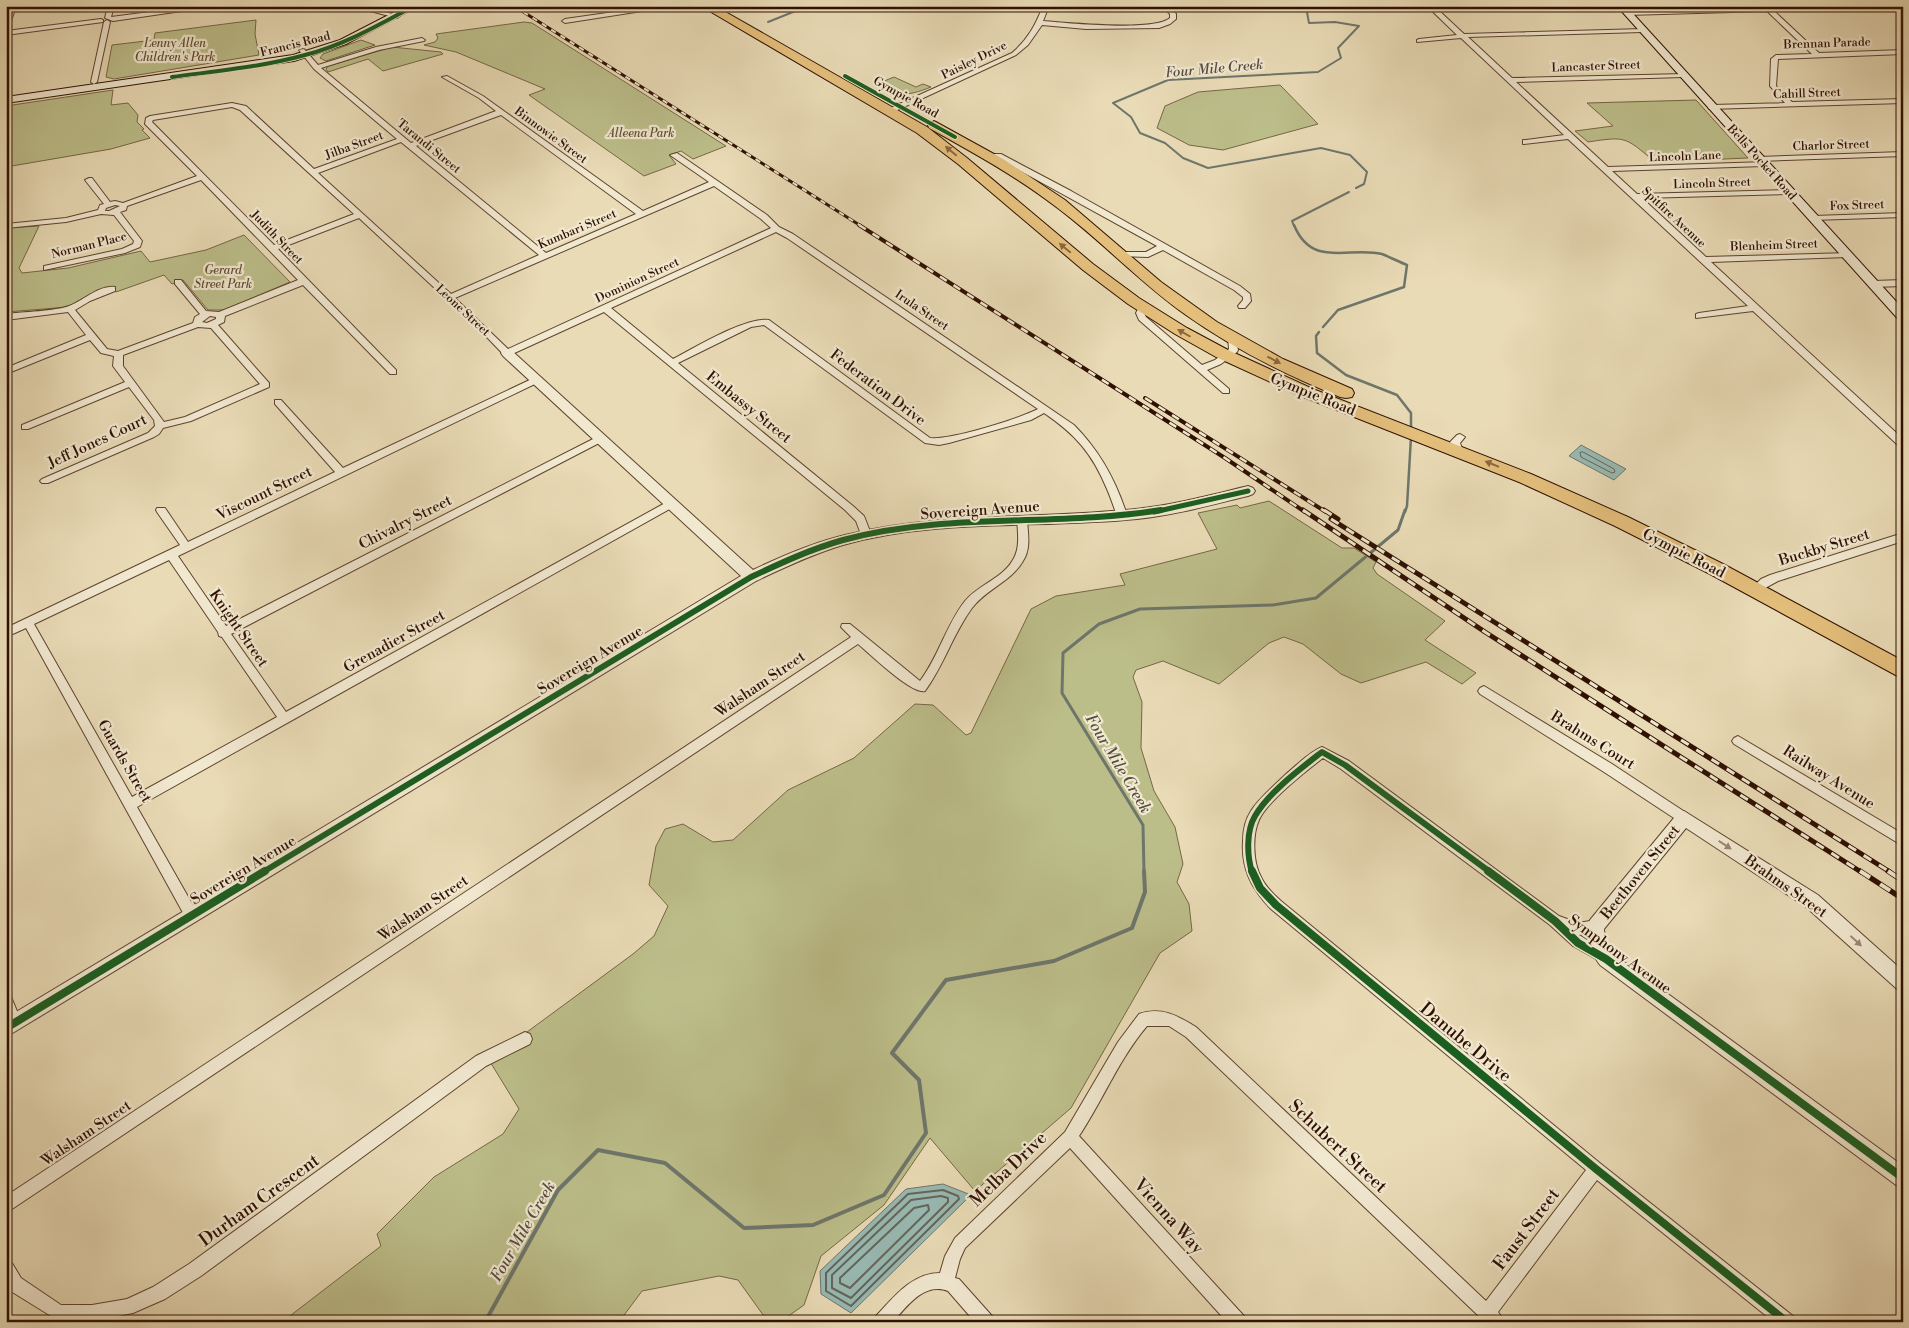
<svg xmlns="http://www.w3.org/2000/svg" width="1909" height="1328" font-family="'Libre Bodoni',serif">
<rect width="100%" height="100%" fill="#e9dbb6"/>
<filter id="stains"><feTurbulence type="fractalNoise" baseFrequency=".004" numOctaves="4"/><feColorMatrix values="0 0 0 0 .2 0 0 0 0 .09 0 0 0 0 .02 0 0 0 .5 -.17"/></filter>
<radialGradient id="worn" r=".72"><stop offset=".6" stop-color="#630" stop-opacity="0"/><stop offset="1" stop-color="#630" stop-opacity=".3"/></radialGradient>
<!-- green -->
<g fill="#bcbe8a" stroke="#766746">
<path d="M256 20 255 34 259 55 114 79 106 77 112 45 154 40 155 33Z"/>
<path d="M524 22 532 23 726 146 693 159 681 151 669 155 676 164 644 176 529 95 545 89 456 52 424 45 435 42 438 38 436 34Z"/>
<path d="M361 40 375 45 326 61 320 58 323 54Z"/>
<path d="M392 47 441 52 443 54 383 71 368 59 328 72 326 69 328 66Z"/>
<path d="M894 77 916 87 923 84 931 87C906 97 900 96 877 84Z"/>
<path d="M1280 85 1318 124 1223 150 1189 145 1157 128 1165 106 1198 92Z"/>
<path d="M113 90 111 105 128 103 138 115 137 122 144 129 142 130 150 138 111 149 6 167V106Z"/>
<path d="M1696 100 1748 158 1655 162C1625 137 1627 136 1588 142L1575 131 1613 126 1587 103Z"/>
<path d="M39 226 19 268 22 273 68 268 141 251 150 262 206 250 244 235 290 282 224 310H208L183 280 172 284 164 275 116 292 111 287 84 298 69 307 6 312V228Z"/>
<path d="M1269 501 1342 548H1354L1376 562 1373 568 1377 574 1445 621 1425 640 1476 673 1462 684 1426 662 1361 683 1341 674 1303 644 1284 637 1269 643 1219 684 1163 661 1136 670 1133 677 1142 702 1141 748 1154 791 1175 827 1183 864 1177 882 1189 904 1192 931 1160 953 1071 1108 975 1191 930 1138 884 1205 821 1256 804 1305 780 1322 766 1319 738 1280 719 1276 642 1291 619 1322H282L381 1246 377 1234 434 1177 503 1134 519 1109 489 1060 633 954 654 936 668 906 649 885 656 846 665 829 683 824 713 842 733 840 788 790 854 758 915 704 933 705 966 735 971 733 1031 609 1056 596 1125 585 1120 574 1217 549 1198 513 1237 505 1240 508Z"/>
</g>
<!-- water -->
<g fill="#98bab4" stroke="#6e766c">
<path d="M1581 445 1626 469 1614 480 1569 456Z"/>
<path d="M943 1184 971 1195 851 1313 821 1294 820 1271 906 1189Z"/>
</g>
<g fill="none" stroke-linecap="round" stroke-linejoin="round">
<!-- shore-far1 -->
<path stroke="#64655a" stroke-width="1" d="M1583 452 1614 469 1615 472 1612 473 1581 457 1580 453Z"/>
<!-- shore -->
<g stroke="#64655a" stroke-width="2">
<path d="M943 1190 958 1196 959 1199 851 1306 826 1291V1273L908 1194Z"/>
<path d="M941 1196 948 1198V1202L851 1298 832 1288V1275L911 1200Z"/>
<path d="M928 1205 929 1210 850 1288 840 1283V1278L914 1208Z"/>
</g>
<!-- stream-far3 -->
<g stroke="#6e766c" stroke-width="2">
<path d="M1308 6 1306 7 1309 23 1335 22 1359 26 1338 48 1341 58 1318 72 1168 80 1113 103 1131 117 1140 133 1165 143 1183 158 1208 168 1321 148 1350 155 1367 172 1364 184 1356 188"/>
<path d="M768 22 808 6"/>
<path d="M1294 226 1292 221 1349 192"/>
</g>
<!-- stream-far2 -->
<g stroke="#6e766c" stroke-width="2.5">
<path d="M1294 225C1312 269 1349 246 1382 254 1390 257 1399 262 1407 265L1404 287 1338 310 1323 327"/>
<path d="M1319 332 1316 336 1317 353 1346 375 1397 395 1411 413V431"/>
<path d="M1405 512 1407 506 1411 437"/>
</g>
<!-- stream-far1 -->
<path stroke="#6e766c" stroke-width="3" d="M1144 872 1143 825 1062 693 1063 653 1099 624 1140 609 1273 605 1316 598 1398 530 1405 510"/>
<!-- stream -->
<path stroke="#6e766c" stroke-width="4" d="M485 1322 558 1190 598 1150 665 1163 744 1228 813 1225 884 1195 926 1133 919 1080 892 1053 946 980 1054 961 1132 928 1145 892 1144 871"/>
<defs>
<g id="minor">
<path d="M10 6H16L9 27 6 29V17Z"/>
<path d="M108 6H114L111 17 196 6H216L113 21 105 18Z"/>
<path d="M351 6H363L400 16 397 18Z"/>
<path d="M656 6H674L565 23 562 21 565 19Z"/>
<path d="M1043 6H1049L1043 21C1067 23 1153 32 1170 18V14L1162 6H1169L1176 14V19L1170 24 1159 28 1086 29 1042 25 1028 45 1016 55 893 112 886 110 1012 53C1028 39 1035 26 1043 6Z"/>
<path d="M1427 6H1434L1464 34 1644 29V31L1642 32 1468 37 1512 78 1685 74V76L1683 77 1516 82 1608 167 1767 162V166H1764L1612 171 1637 194 1792 190 1793 192 1789 194 1642 198 1706 257 1850 253V257H1847L1711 262 1903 439V448L1900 447 1753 311 1696 318V314L1699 313 1748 306 1568 139 1523 144V140H1526L1564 135 1461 38 1417 42V40L1419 39 1457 35Z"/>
<path d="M1808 6H1892L1889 8 1774 11 1819 53 1903 50V54L1778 59 1776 86 1792 102 1903 99V103L1709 109 1708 107 1712 105 1785 103 1770 86 1771 59 1776 55 1812 54 1767 11 1627 15 1624 13 1627 11Z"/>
<path d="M101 19 103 20V22L6 35V31Z"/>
<path d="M107 20 110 22 97 82 94 84 91 82 104 22Z"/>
<path d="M422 38 425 40 424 41 379 50 321 68 411 143 496 111 479 98 442 77 447 76 483 96 643 211 709 182 670 155 677 153 767 215 779 227 793 234 1074 425C1100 451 1116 481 1127 515L1126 518H1118C1114 508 1111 498 1107 489 1092 453 1076 435 1044 413L1031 420 949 443 939 445 925 443 764 325 751 327 678 363 853 506 864 516 871 534 870 537H862L856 521 845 510 604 312 510 355H504L480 330 359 218 278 249 396 370V374H390L303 285 225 316 224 322 218 325 269 383V387L191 421 163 428 159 434 154 437 48 483H42L40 481 42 479 148 433 155 426 154 420 129 387 28 429H22V425L125 382 113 366 114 356 101 353 90 340 6 374V368L86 335 68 312 6 320V314C22 312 56 311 69 306 83 301 99 285 115 287V291L90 301 75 310 107 349 118 351 193 323 195 317 200 314 175 284V280H181L206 311 219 312 298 280 201 180 127 206 126 210 120 212 142 241 140 247 125 253 44 270V266L122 249 133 244 134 241 114 215 101 214 66 222 6 228V224L66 218 98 210 100 205 104 204 85 180 89 178H92L110 202 115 201 123 203 197 176 145 124 146 118 150 116 232 103 246 106 314 169 397 139 314 69 299 50 304 49 318 65 376 47ZM232 107 240 110 354 214 274 245 152 122 153 120ZM501 115 636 214 546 253 416 146ZM401 142 539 255 451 294 318 173ZM714 186 761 219 771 228 508 349 455 298ZM115 205 120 206 109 211H105L106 208ZM776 232 787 238 1038 409C1018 419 952 440 930 438L769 320C747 316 694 348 673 359L611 308ZM210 316 216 317V319L207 323 202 322ZM198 327 211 328 260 384 185 417 164 422 123 366V355Z"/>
<path d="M1903 152V156L1759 161 1755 159 1759 157Z"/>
<path d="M985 154H1001L1071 191 1240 286 1250 294 1251 301 1245 308H1239L1238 306 1243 300V297L1234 290 1163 250 1148 257 1118 256 1117 254 1121 252H1146L1157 246 997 158H985Z"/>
<path d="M1903 213V217L1813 220 1809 218 1813 216Z"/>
<path d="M1903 280V286L1873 287 1869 284 1873 281Z"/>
<path d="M1143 304 1147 307 1144 313 1146 317 1202 365 1215 360 1229 349 1228 337 1232 334 1235 335 1238 350 1237 352 1221 364 1207 370 1229 389V393H1223L1139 320 1136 313 1140 305Z"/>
<path d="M536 377 541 380 539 382 178 556 226 626 597 437H603V441L231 634 286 712 667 502 671 501 676 504 675 506 137 807 199 916 197 920 192 922 187 920 26 628 6 637V628L180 545 157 512 156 510 157 508H165L188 542 335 472 275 404V400H281L343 468ZM169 560 218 632 219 636 222 637 277 717 132 797 34 624Z"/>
<path d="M1460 434 1465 437 1460 443 1463 451 1458 454 1455 453 1450 442 1457 435Z"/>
<path d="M1022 516 1027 520C1028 534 1031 549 1023 561 1011 582 986 589 972 608 953 634 944 665 925 691 912 695 869 653 858 644L6 1213V1196L851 637 841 627 842 624H850L920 681C939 656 946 625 965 601 979 584 1004 578 1014 558 1020 547 1018 532 1017 520Z"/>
<path d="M1903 533V541L1778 581 1756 593 1751 589 1761 579 1770 575Z"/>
<path d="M1484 686 1612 764 1688 814 1690 818 1688 822 1684 823 1680 822 1604 772 1480 694 1478 691 1480 688Z"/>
<path d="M1738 736 1903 834V846L1734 744 1732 741 1734 738Z"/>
<path d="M1322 747 1349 761 1559 916 1578 923 1596 920 1601 922 1603 926 1601 930 1579 935 1610 954 1612 958 1610 962 1605 964 1573 946 1550 925 1341 769 1323 758C1306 771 1267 802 1259 820 1252 835 1253 863 1261 877 1265 886 1273 894 1281 901L1601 1164 1793 1316 1795 1322H1774L1597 1180 1498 1312 1505 1322H1485L1186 1037 1169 1026H1147C1119 1059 1103 1100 1079 1136L1244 1316 1246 1322H1227L1070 1148 965 1248 960 1259 955 1278 959 1279 992 1316 994 1322H975L948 1291C924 1282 907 1306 893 1322H874L876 1316C894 1297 912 1273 940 1273L945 1256 955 1238 1065 1132 1118 1042 1139 1014C1161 1006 1178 1016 1196 1027L1486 1301 1586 1170 1271 909C1252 889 1241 869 1243 841 1243 831 1245 820 1251 811 1259 798 1274 786 1285 775 1296 766 1309 752 1322 747Z"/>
<path d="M6 996 11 997 22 1023 20 1028 15 1030 10 1028 6 1019Z"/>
<path d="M525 1032 530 1034 532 1039 530 1044 486 1066 201 1276 165 1299 133 1313 92 1321H59L9 1290 6 1284V1261L12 1263 21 1278 61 1305H92L127 1299 153 1287 189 1264 476 1056Z"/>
</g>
<g id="tertiary">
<path d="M507 349 511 350 753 570C782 556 812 543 845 535 940 512 1039 519 1136 509 1174 505 1211 495 1248 486L1253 488 1255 491 1253 494 1248 496C1211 505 1175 515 1137 519 1040 529 938 518 843 545 813 554 785 567 756 581L6 1037V1018L741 576 503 356 501 353 503 350Z"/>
<path d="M1684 811 1818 895 1903 971V991L1897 989 1806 907 1686 828 1604 929 1605 942 1612 953 1903 1166V1188L1896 1185 1600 965C1590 951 1582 937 1590 920L1678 813Z"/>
</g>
<g id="secondary">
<path d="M406 6H418L346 44 294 61 6 103V97L293 55 340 40Z"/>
<path d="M1617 6H1626L1903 309V321L1899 320Z"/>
</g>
<g id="trunk">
<path d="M701 6H715L927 127 967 158 1093 264 1139 298 1187 328 1228 350 1313 389 1531 474 1628 517 1723 564 1903 661V679L1710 574 1615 526 1519 482 1301 396 1216 357 1175 334 1128 304 1083 270 958 164 917 133Z"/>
<path d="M934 121 1003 159 1065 200 1161 282 1217 322 1283 359 1352 389 1354 393 1352 397 1346 398 1340 397C1286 375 1234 349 1186 315 1139 282 1101 240 1055 206 1016 176 972 152 929 128L928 125Z"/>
</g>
</defs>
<!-- minor casing -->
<use href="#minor" stroke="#5e432e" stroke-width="2"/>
<!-- tertiary casing -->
<use href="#tertiary" stroke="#5e432e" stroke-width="2"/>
<!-- secondary casing -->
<use href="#secondary" stroke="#2f1001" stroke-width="2"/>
<!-- trunk casing -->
<use href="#trunk" stroke="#2f1001" stroke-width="2"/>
<!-- minor -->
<use href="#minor" fill="#f1e8d0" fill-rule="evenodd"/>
<!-- tertiary -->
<use href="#tertiary" fill="#f1e8d0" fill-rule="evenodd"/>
<!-- secondary -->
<use href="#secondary" fill="#f1e8d0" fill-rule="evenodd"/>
<!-- trunk -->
<use href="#trunk" fill="#e4be7b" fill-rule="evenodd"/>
<defs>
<path id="rail-far3" d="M514 6 861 226"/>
<g id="rail-far2">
<path d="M859 225 1225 458 1305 512"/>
<path d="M1145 398 1326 512"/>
</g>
<g id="rail-far1">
<path d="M1303 510 1485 632 1861 872"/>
<path d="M1324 510 1338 519"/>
<path d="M1331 519 1890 872"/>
</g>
<g id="rail">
<path d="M1860 871 1903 899"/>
<path d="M1888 871 1903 881"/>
</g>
</defs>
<!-- rail-far3 casing -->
<use href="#rail-far3" stroke="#2f1001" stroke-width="3"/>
<!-- rail-far2 casing -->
<use href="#rail-far2" stroke="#2f1001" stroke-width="4"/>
<!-- rail-far1 casing -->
<use href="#rail-far1" stroke="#2f1001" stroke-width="5"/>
<!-- rail casing -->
<use href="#rail" stroke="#2f1001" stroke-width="5.5"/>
<!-- rail-far3 -->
<use href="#rail-far3" stroke="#f1e8d0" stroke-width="2" stroke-dasharray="5.5" stroke-linecap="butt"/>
<!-- rail-far2 -->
<use href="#rail-far2" stroke="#f1e8d0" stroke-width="2.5" stroke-dasharray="8" stroke-linecap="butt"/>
<!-- rail-far1 -->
<use href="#rail-far1" stroke="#f1e8d0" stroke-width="3" stroke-dasharray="9" stroke-linecap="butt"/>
<!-- rail -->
<use href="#rail" stroke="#f1e8d0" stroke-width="4" stroke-dasharray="12" stroke-linecap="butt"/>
<defs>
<g id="cycleway-far3">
<path d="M845 76 955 137"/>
<path d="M172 77C216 71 262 67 305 55 344 45 379 25 414 6"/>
</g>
<path id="cycleway-far2" d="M1154 512 1248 491"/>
<g id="cycleway-far1">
<path d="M263 872 751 577C781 563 811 549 843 540 946 512 1056 527 1161 510"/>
<path d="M1252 872C1247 856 1246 831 1255 816 1269 792 1300 769 1322 752L1345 765 1490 872"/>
</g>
<g id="cycleway">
<path d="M1252 871 1260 888 1276 905 1596 1169 1787 1322"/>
<path d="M1488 871 1555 921 1578 943 1606 959 1903 1178"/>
<path d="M6 1028 265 871"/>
</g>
</defs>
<!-- cycleway-far3 casing -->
<use href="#cycleway-far3" stroke="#f1e8d0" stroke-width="5.5"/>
<!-- cycleway-far2 casing -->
<use href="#cycleway-far2" stroke="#f1e8d0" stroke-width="8"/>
<!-- cycleway-far1 casing -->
<use href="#cycleway-far1" stroke="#f1e8d0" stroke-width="9"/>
<!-- cycleway casing -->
<use href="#cycleway" stroke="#f1e8d0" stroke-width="11"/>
<!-- cycleway-far3 -->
<use href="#cycleway-far3" stroke="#1b5e20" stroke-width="4"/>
<!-- cycleway-far2 -->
<use href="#cycleway-far2" stroke="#1b5e20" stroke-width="5"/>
<!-- cycleway-far1 -->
<use href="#cycleway-far1" stroke="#1b5e20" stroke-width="6"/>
<!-- cycleway -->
<use href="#cycleway" stroke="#1b5e20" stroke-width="8"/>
</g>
<!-- one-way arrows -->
<defs><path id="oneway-solid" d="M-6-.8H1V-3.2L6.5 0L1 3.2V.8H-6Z" transform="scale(1.25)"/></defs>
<g fill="#8a673e">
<use href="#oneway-solid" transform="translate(951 151) rotate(-140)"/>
<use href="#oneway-solid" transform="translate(1065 248) rotate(-140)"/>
<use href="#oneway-solid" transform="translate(1184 333) rotate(-150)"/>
<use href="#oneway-solid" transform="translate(1274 360) rotate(27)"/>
<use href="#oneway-solid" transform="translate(1492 464) rotate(-158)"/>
</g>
<g fill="#9a8773">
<use href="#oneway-solid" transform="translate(1725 845) rotate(33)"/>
<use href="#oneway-solid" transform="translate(1856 941) rotate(43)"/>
</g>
<g text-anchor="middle" stroke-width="4.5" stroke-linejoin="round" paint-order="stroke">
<!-- far-park labels -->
<g font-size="12" font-style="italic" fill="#604d31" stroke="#f1e8d0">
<text x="175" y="47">Lenny Allen<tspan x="175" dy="14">Children's Park</tspan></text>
<text x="641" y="137">Alleena Park</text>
<text x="223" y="274">Gerard<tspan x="223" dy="14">Street Park</tspan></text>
</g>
<!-- far-street labels -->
<g font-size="12" fill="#2f1001" stroke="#f1e8d0">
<text transform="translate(1827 43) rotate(-2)" y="4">Brennan Parade</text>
<text transform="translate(295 44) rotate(-14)" y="4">Francis Road</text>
<text transform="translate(974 60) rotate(-26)" y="4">Paisley Drive</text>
<text transform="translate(1596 66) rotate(-2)" y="4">Lancaster Street</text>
<text transform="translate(1807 93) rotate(-2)" y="4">Cahill Street</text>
<text transform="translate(906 97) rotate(29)" y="4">Gympie Road</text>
<text transform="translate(551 135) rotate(36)" y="4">Binnowie Street</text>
<text transform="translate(354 145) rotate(-20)" y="4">Jilba Street</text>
<text transform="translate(1831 145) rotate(-2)" y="4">Charlor Street</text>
<text transform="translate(429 146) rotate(39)" y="4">Tarandi Street</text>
<text transform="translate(1685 156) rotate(-2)" y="4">Lincoln Lane</text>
<text transform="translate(1762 162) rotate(48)" y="4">Bells Pocket Road</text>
<text transform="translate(1712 183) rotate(-2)" y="4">Lincoln Street</text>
<text transform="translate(1857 205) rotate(-2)" y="4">Fox Street</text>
<text transform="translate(1674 217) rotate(43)" y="4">Spitfire Avenue</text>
<text transform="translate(577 229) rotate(-23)" y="4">Kumbari Street</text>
<text transform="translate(277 237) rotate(46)" y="4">Judith Street</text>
<text transform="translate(89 245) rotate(-14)" y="4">Norman Place</text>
<text transform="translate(1774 245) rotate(-2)" y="4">Blenheim Street</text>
<text transform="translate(637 280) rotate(-25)" y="4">Dominion Street</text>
<text transform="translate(463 310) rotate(43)" y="4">Leone Street</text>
<text transform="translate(922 310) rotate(34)" y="4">Irula Street</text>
</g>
<!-- far-water labels -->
<g font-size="14" font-style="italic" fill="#544c40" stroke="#f1e8d0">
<text transform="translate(1214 68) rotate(-5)" y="5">Four Mile Creek</text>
</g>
<!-- street labels -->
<g font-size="15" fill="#2f1001" stroke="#f1e8d0">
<text transform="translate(878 387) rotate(37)" y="5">Federation Drive</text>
<text transform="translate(1313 394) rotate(22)" y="5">Gympie Road</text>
<text transform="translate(749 407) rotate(39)" y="5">Embassy Street</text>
<text transform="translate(97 441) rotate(-25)" y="5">Jeff Jones Court</text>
<text transform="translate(264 493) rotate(-26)" y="5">Viscount Street</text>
<text transform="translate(980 510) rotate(-4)" y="5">Sovereign Avenue</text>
<text transform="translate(405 522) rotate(-27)" y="5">Chivalry Street</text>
<text transform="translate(1824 547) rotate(-17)" y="5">Buckby Street</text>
<text transform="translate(1684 553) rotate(27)" y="5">Gympie Road</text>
<text transform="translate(239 628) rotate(55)" y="5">Knight Street</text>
<text transform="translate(394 641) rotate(-29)" y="5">Grenadier Street</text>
<text transform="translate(590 660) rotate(-31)" y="5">Sovereign Avenue</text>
<text transform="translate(760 684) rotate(-34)" y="5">Walsham Street</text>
<text transform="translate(1593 740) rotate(32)" y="5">Brahms Court</text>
<text transform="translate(125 761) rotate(60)" y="5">Guards Street</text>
<text transform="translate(1829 777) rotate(32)" y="5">Railway Avenue</text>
<text transform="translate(243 870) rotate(-31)" y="5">Sovereign Avenue</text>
<text transform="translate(1640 872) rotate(-51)" y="5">Beethoven Street</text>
<text transform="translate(1786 886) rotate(35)" y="5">Brahms Street</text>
<text transform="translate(423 908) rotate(-34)" y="5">Walsham Street</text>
<text transform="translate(1620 954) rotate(36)" y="5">Symphony Avenue</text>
<text transform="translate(86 1133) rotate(-34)" y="5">Walsham Street</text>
</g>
<!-- water labels -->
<g font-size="16" font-style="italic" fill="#544c40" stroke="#f1e8d0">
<text transform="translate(1119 763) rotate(59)" y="6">Four Mile Creek</text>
<text transform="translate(522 1231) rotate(-60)" y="6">Four Mile Creek</text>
</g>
<!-- near-street labels -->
<g font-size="18" fill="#2f1001" stroke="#f1e8d0">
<text transform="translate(1466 1042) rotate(40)" y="6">Danube Drive</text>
<text transform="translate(1338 1146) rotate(43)" y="6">Schubert Street</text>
<text transform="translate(1008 1169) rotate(-44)" y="6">Melba Drive</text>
<text transform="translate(259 1200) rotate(-36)" y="6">Durham Crescent</text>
<text transform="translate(1169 1216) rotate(48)" y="6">Vienna Way</text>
<text transform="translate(1526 1229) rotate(-53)" y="6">Faust Street</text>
</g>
</g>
<!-- margin -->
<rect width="1909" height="1328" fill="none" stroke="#e9dbb6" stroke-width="25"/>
<rect x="8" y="8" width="1894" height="1313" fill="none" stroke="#2f1001" stroke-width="2.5"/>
<rect x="12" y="12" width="1884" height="1303" fill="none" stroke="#2f1001"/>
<rect width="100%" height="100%" filter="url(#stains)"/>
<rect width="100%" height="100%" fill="url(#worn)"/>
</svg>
